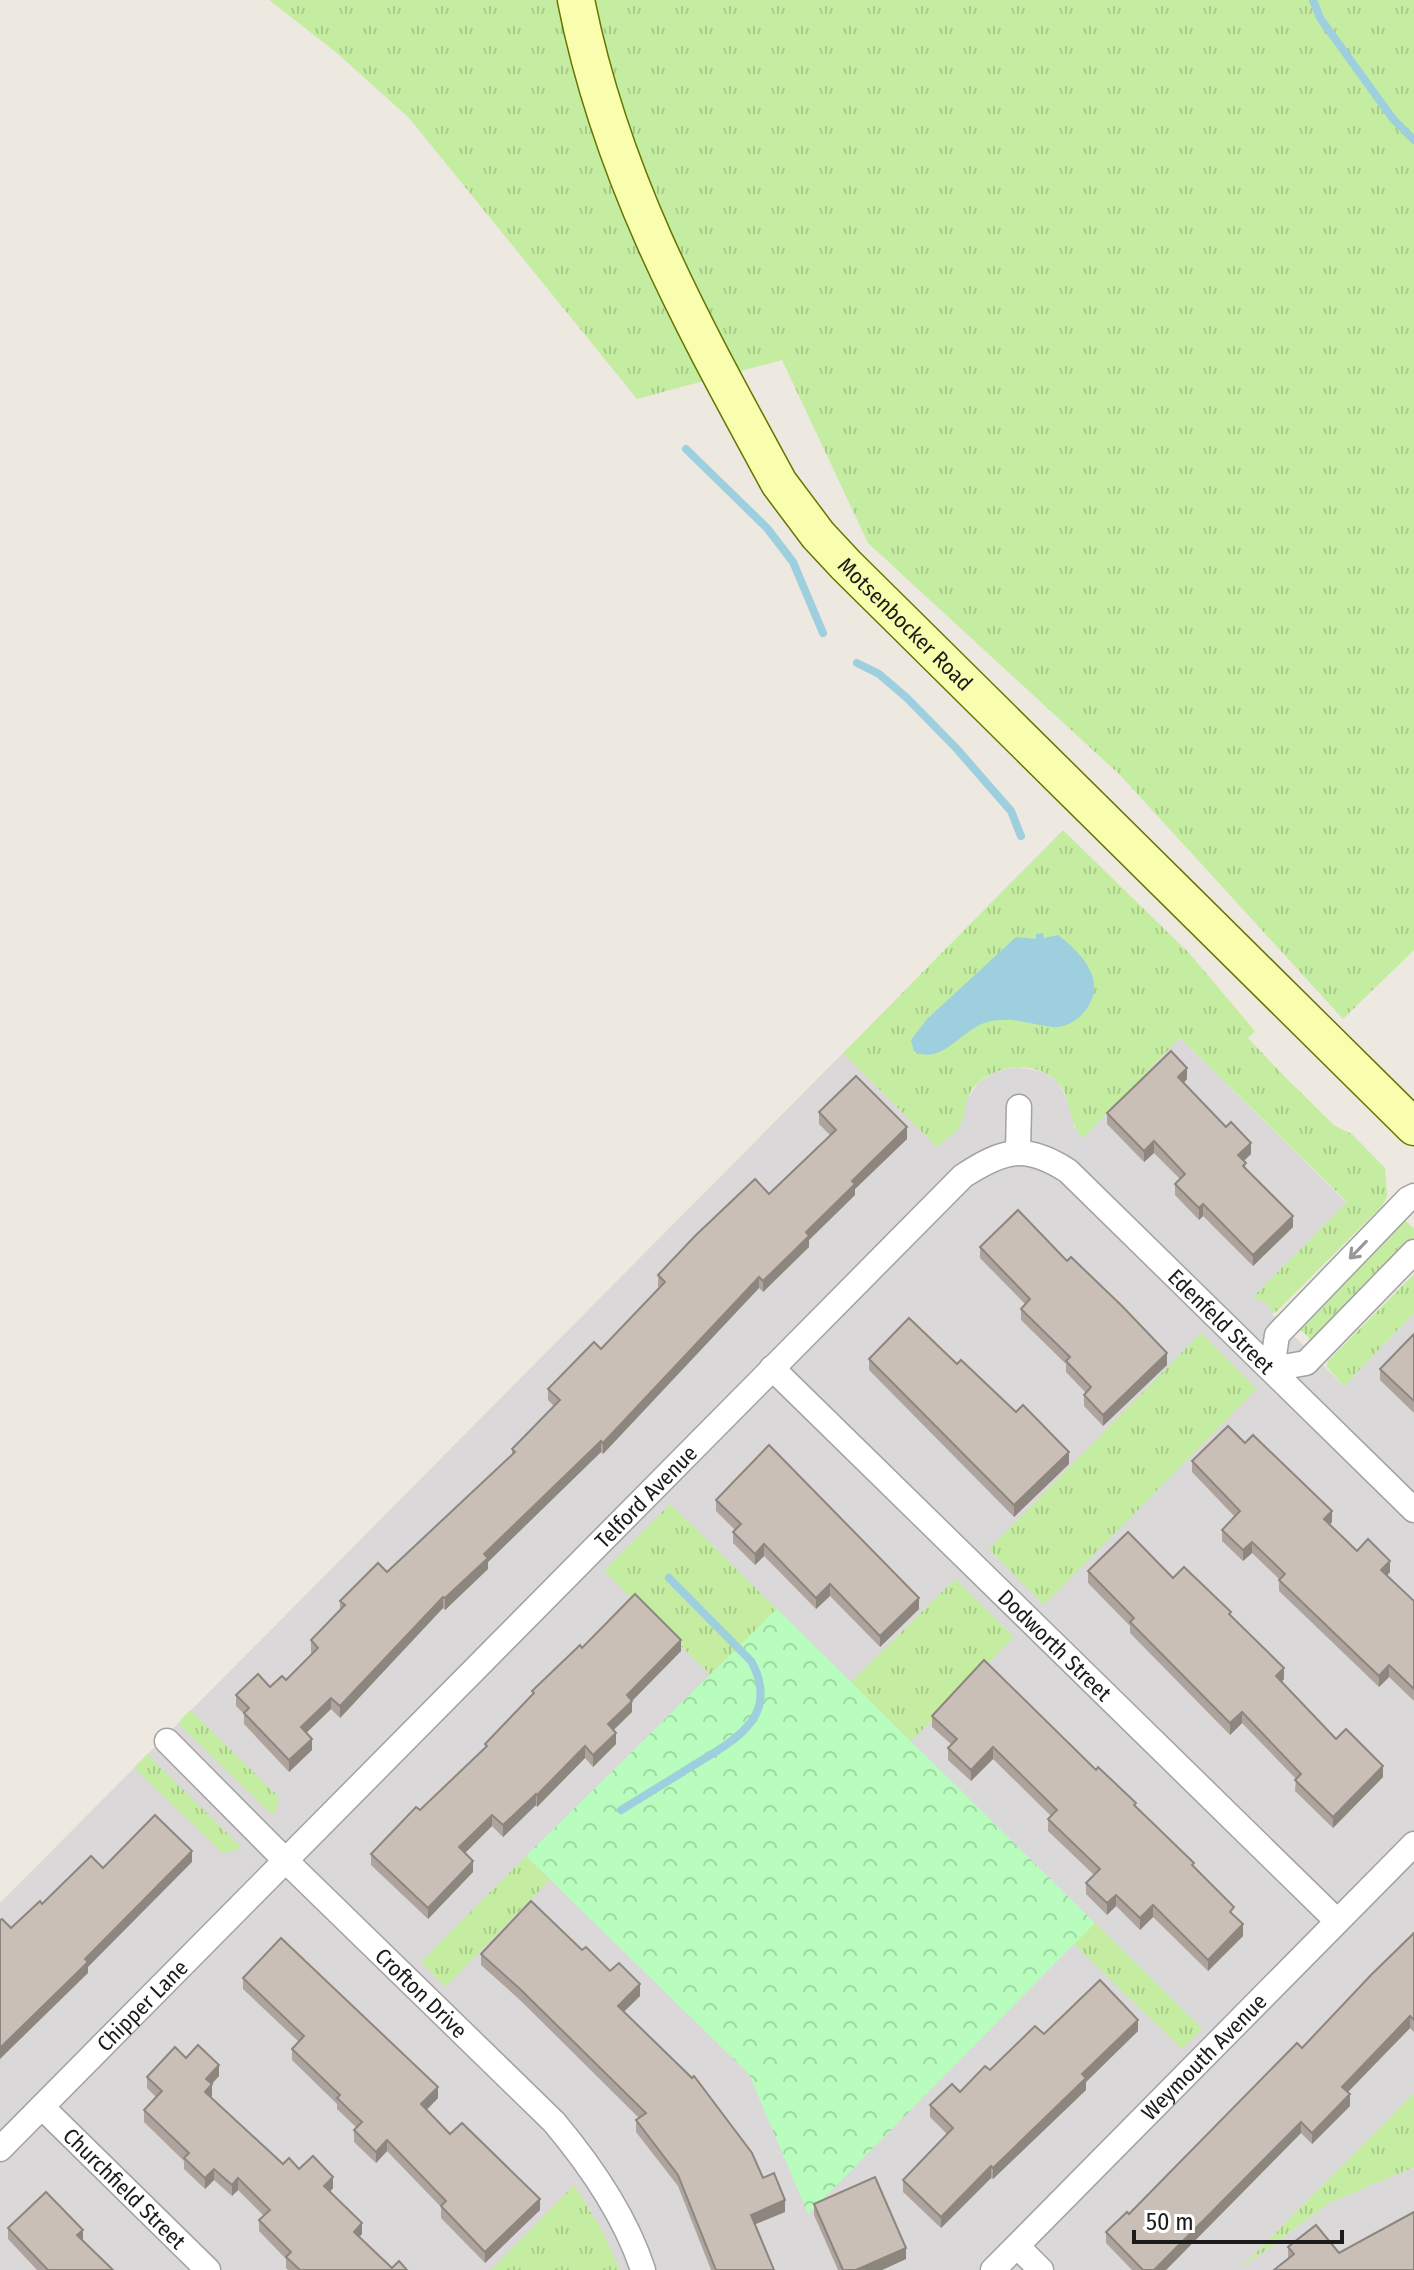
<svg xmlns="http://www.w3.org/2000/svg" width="1414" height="2270" font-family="'Fira Sans Condensed',sans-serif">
<defs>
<pattern id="grass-tufts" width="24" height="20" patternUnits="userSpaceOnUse" patternTransform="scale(2)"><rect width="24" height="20" fill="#c5eda1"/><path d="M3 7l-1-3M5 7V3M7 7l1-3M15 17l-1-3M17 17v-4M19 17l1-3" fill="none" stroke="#a9cb8a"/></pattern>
<pattern id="park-crowns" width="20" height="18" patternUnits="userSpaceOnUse" patternTransform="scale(2)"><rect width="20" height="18" fill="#b8fdbe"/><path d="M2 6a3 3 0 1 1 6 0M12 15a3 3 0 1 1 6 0" fill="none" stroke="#9ed8a3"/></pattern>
</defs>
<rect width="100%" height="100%" fill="#eee9e0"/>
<!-- residential -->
<path fill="#dad8d8" d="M1180 1038 1347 1203 1269 1305 1272 1314 1344 1386 1414 1313V2093L1242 2267 1329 2203 1414 2167V2270H0V1903L843 1053 937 1147 959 1127 966 1101 978 1083 994 1072 1017 1067 1044 1072 1058 1082 1070 1105 1074 1127 1083 1137Z"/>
<!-- grass -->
<g fill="url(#grass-tufts)">
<path d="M269 0H1414V950L1343 1019 1121 776 868 543 782 360 637 399 409 118 338 54Z"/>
<path d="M1063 830 1189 953 1255 1031 1248 1038 1284 1076 1335 1126 1352 1134 1385 1168 1387 1196 1382 1206 1276 1312 1272 1314 1269 1305 1253 1297 1347 1202 1180 1038 1083 1138C1067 1123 1073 1099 1058 1083 1037 1058 989 1064 971 1091 964 1102 966 1115 960 1126 956 1133 943 1141 937 1147L843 1053Z"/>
<path d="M1405 1220 1414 1229V1237L1312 1341 1299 1328Z"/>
<path d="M1414 1274V1313L1344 1386 1326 1366 1328 1361Z"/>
<path d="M1201 1333 1257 1389 1044 1605 989 1549Z"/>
<path d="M670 1504 777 1609 711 1675 604 1571Z"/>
<path d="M955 1579 1014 1637 911 1741 851 1682Z"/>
<path d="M190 1710 279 1797 275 1815 269 1812 178 1723Z"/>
<path d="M147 1754 239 1845 241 1849 223 1853 134 1768Z"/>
<path d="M526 1856 550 1880 445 1987 421 1962Z"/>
<path d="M1095 1923 1202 2029 1182 2049 1074 1944Z"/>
<path d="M1414 2093V2167L1329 2203 1239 2270Z"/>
<path d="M574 2185 601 2229 620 2270H491Z"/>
</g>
<!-- park -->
<path fill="url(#park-crowns)" d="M777 1609 1095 1923 808 2214 749 2074 526 1856Z"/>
<!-- water -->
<path fill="#9dcfdf" d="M1043 933 1044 938 1058 935C1074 947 1096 968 1094 989 1093 1009 1072 1029 1052 1027 1029 1024 1007 1015 984 1023 960 1032 940 1066 914 1051L911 1040 927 1019 1016 937 1036 939V934Z"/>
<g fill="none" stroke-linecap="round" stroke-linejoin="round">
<!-- stream -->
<g stroke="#9dcfdf" stroke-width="8">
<path d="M1313 0 1320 18 1393 119 1414 140"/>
<path d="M686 449 767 528 793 562 823 633"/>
<path d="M857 663 879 674 907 698 956 748 1011 811 1021 836"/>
<path d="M621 1810C644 1796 667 1782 689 1768 730 1743 783 1718 751 1661L669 1578"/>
</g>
<defs>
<g id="street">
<path d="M1018 1151 1019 1107"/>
<path d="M1414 1196 1408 1199 1277 1335 1272 1369 1306 1363 1414 1252"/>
<path id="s1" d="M772 1368 1337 1921"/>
<path id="s2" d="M167 1741 286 1861 554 2122C591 2166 625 2215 643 2270"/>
<path id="s3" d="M42 2107 208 2270"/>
<path id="s4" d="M0 2149 963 1176C1003 1150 1025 1143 1068 1171L1414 1510"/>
<path d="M1018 2247 1041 2270"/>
<path id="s5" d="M993 2270 1414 1844"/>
</g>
<g id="secondary">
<path id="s6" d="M576 0C612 181 692 323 779 483L818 535 846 565 1414 1127"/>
</g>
</defs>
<!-- street casing -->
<use href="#street" stroke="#a2a2a2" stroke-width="27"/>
<!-- secondary casing -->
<use href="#secondary" stroke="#677500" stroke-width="39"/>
<!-- street -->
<use href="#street" stroke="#fff" stroke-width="24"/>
<!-- secondary -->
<use href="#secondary" stroke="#f9feae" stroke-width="36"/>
</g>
<!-- wall -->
<g fill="#aea49d">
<path d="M1187 1079 1183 1083 1251 1154 1244 1161 1246 1169 1293 1227 1253 1266 1203 1216 1199 1220 1175 1195V1184L1180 1179 1154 1153 1144 1162 1107 1124V1113Z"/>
<path d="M819 1112 907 1139 855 1189V1195L809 1240V1247L763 1292 759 1288 603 1454 601 1452 488 1562V1569L445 1610 443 1608 340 1718 331 1709 306 1733 312 1750 289 1772 244 1724V1714L236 1706V1695L270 1687 286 1680 312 1654 311 1652V1640L340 1609V1601L387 1572 512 1455V1449L554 1406 548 1400V1389L601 1349 659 1288 658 1286V1275L769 1194 830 1135 819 1124Z"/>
<path d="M980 1247 1167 1365 1103 1426 1084 1406V1395L1086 1393 1066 1372V1364L1021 1320V1309L1025 1304 980 1258Z"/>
<path d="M1414 1334V1413L1380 1380V1369Z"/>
<path d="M869 1359 957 1364 1069 1464 1014 1517 869 1370Z"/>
<path d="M1245 1443 1332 1522 1330 1524 1357 1551 1390 1572 1387 1576 1414 1601V1701L1389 1677 1379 1687 1279 1591V1579L1252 1553 1243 1561 1222 1541V1530L1235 1517 1192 1472V1461Z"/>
<path d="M716 1500 919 1609 880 1647 830 1596 816 1609 764 1556 755 1565 733 1543V1532L735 1530 716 1511Z"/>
<path d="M1088 1571 1173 1578 1231 1616 1284 1679 1281 1682 1336 1739 1383 1777 1333 1828 1295 1791 1296 1779 1242 1723 1230 1735 1130 1633V1626L1088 1583Z"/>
<path d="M582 1648 681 1651 632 1701V1712L614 1730 616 1744 593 1767 585 1758 537 1807 536 1805 503 1837 492 1826 465 1853 473 1872 428 1919 371 1865V1854L420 1810 485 1748V1744L532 1695V1691Z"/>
<path d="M932 1716 1096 1770 1136 1806 1194 1868 1234 1916 1243 1936 1208 1971 1153 1917 1140 1930 1116 1906 1107 1915 1086 1894V1883L1094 1875 1048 1831V1819L1051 1816 993 1759 971 1781 948 1760V1748L952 1745 932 1727Z"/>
<path d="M1414 1933V2032L1410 2028 1348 2092 1350 2106 1312 2144 1301 2133 1166 2270H1132L1106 2243V2232L1129 2214 1302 2048Z"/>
<path d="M582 1950 640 1996 624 2012 763 2178 785 2212 755 2224 774 2270H711L678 2186 636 2132V2120L639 2118 520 2000 481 1965V1954Z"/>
<path d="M243 1978 438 2098 427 2110 450 2134 540 2210 485 2263 441 2218V2207L387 2151 376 2163 354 2142V2130L357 2128 337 2109V2104L292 2060V2049L299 2042 243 1989Z"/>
<path d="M1138 2031 1086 2082V2090L993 2179 991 2178 941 2228 903 2192V2180L947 2134 930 2117V2105L960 2092 1044 2034Z"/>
<path d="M186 2058 219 2076 212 2084V2096L211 2097 283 2164 299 2169 333 2188 330 2192 362 2234 359 2237 392 2268 407 2270H288L286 2268V2259L259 2231V2220L264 2216 238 2190 232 2196 214 2180 205 2189 184 2169V2161L144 2122V2110L156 2097 147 2088V2077Z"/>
<path d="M814 2204 906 2259 882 2270H838L814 2215Z"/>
<path d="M8 2228 83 2241 113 2270H37L8 2239Z"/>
<path d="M1288 2247 1339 2253 1414 2270 1288 2258Z"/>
</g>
<!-- shaded-wall -->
<g fill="#8d867f">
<path d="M1187 1068V1079L1178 1089V1077Z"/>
<path d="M907 1127V1139L855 1189V1195L809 1240V1247L763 1292V1281L852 1181Z"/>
<path d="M1154 1141V1153L1144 1162V1151Z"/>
<path d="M1251 1143V1154L1238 1166V1155Z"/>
<path d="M1203 1204V1216L1199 1220V1208Z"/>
<path d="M1293 1216V1227L1253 1266V1255Z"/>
<path d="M759 1277V1288L603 1454V1443Z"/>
<path d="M1167 1353V1365L1103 1426V1415Z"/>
<path d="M601 1441V1452L488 1562V1569L445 1610V1598L484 1554Z"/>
<path d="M1069 1452V1464L1014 1517V1505Z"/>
<path d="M1332 1511V1522L1324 1530V1519Z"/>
<path d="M1252 1542V1553L1243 1561V1550Z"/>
<path d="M764 1544V1556L755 1565V1554Z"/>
<path d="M1390 1561V1572L1381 1582V1570Z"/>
<path d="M830 1584V1596L816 1609V1598Z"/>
<path d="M443 1597V1608L340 1718V1706Z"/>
<path d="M919 1598V1609L880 1647V1636Z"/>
<path d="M681 1640V1651L632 1701V1712L608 1735V1724L627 1695Z"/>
<path d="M1389 1665V1677L1379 1687V1676Z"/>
<path d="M1284 1668V1679L1276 1688V1676Z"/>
<path d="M331 1698V1709L301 1738V1727Z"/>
<path d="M1242 1712V1723L1230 1735V1723Z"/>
<path d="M616 1733V1744L593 1767V1755Z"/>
<path d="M312 1739V1750L289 1772V1760Z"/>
<path d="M585 1746V1758L537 1807V1795Z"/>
<path d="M993 1747V1759L971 1781V1770Z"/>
<path d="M1383 1766V1777L1333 1828V1817Z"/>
<path d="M536 1794V1805L503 1837V1825Z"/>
<path d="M492 1815V1826L459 1859V1847Z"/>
<path d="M192 1851V1862L88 1967V1973L0 2059V2048L85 1959Z"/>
<path d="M473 1861V1872L428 1919V1908Z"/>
<path d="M1116 1895V1906L1107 1915V1903Z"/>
<path d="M1153 1905V1917L1140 1930V1918Z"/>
<path d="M1243 1924V1936L1208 1971V1960Z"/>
<path d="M640 1984V1996L618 2017V2006Z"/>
<path d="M1410 2016V2028L1342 2098V2087Z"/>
<path d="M1138 2020V2031L1086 2082V2090L993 2179V2168L1082 2074Z"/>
<path d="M219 2065V2076L206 2090V2079Z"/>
<path d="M212 2084V2096L205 2103V2092Z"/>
<path d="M438 2087V2098L421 2115V2104Z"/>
<path d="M1350 2094V2106L1312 2144V2133Z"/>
<path d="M1301 2122V2133L1166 2270H1154Z"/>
<path d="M387 2140V2151L376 2163V2152Z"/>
<path d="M991 2166V2178L941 2228V2217Z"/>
<path d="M214 2169V2180L205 2189V2178Z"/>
<path d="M333 2177V2188L324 2198V2186Z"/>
<path d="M238 2178V2190L232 2196V2185Z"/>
<path d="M540 2199V2210L485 2263V2252Z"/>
<path d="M785 2200V2212L751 2226V2215Z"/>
<path d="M362 2223V2234L354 2243V2232Z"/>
<path d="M83 2230V2241L77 2235Z"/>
<path d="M906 2248V2259L882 2270H856Z"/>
</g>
<!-- building -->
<g fill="#cabfb6" stroke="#8d867f" stroke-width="2">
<path d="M1171 1051 1187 1068 1178 1077 1226 1127 1231 1122 1251 1143 1238 1155 1246 1163 1243 1166 1293 1216 1253 1255 1203 1204 1199 1208 1175 1184 1185 1174 1154 1141 1144 1151 1107 1113Z"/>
<path d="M856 1076 907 1127 852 1181 855 1184 806 1232 809 1236 763 1281 759 1277 603 1443 601 1441 484 1554 488 1558 445 1598 443 1597 340 1706 331 1698 301 1727 312 1739 289 1760 244 1713 249 1708 236 1695 258 1674 270 1687 282 1676 286 1680 318 1648 311 1640 345 1605 340 1601 378 1563 387 1572 515 1452 512 1449 560 1400 548 1389 594 1342 601 1349 665 1282 658 1275 695 1236 755 1179 769 1194 836 1130 819 1112Z"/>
<path d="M1018 1210 1067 1261 1071 1257 1122 1306 1167 1353 1103 1415 1084 1395 1091 1387 1066 1361 1070 1357 1021 1309 1030 1299 980 1247Z"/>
<path d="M909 1318 957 1364 961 1360 1016 1412 1023 1405 1069 1452 1014 1505 869 1359Z"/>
<path d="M1414 1334V1401L1380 1369Z"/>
<path d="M1228 1426 1245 1443 1253 1435 1332 1511 1324 1519 1357 1551 1368 1539 1390 1561 1381 1570 1414 1601V1689L1389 1665 1379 1676 1279 1580 1285 1574 1252 1542 1243 1550 1222 1530 1240 1511 1192 1461Z"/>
<path d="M769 1445 919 1598 880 1636 830 1584 816 1598 764 1544 755 1554 733 1532 741 1524 716 1500Z"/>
<path d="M1128 1532 1173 1578 1184 1567 1231 1612 1229 1614 1284 1668 1276 1676 1336 1739 1346 1729 1383 1766 1333 1817 1295 1780 1301 1774 1242 1712 1230 1723 1130 1622 1134 1618 1088 1571Z"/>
<path d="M635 1594 681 1640 627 1695 632 1701 608 1724 616 1733 593 1755 585 1746 537 1795 536 1794 503 1825 492 1815 459 1847 473 1861 428 1908 371 1854 416 1807 420 1810 487 1746 485 1744 534 1693 532 1691 580 1645 582 1648Z"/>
<path d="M984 1660 1096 1770 1098 1767 1136 1803 1134 1805 1194 1863 1192 1865 1234 1907 1230 1912 1243 1924 1208 1960 1153 1905 1140 1918 1116 1895 1107 1903 1086 1883 1100 1869 1048 1819 1057 1810 993 1747 971 1770 948 1748 957 1739 932 1716Z"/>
<path d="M155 1815 192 1851 85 1959 88 1962 0 2048V1920L2 1919 11 1928 40 1901 42 1904 91 1856 103 1868Z"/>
<path d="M531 1901 582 1950 586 1947 610 1971 619 1963 640 1984 618 2006 692 2078 694 2076 752 2153 763 2178 774 2173 785 2200 751 2215 774 2270H716L678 2175 636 2120 646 2113 520 1989 481 1954Z"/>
<path d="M1414 1933V2020L1410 2016 1342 2087 1350 2094 1312 2133 1301 2122 1154 2270H1143L1106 2232 1127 2212 1129 2214 1297 2043 1302 2048 1371 1975Z"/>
<path d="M281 1938 438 2087 421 2104 450 2134 462 2123 540 2199 485 2252 441 2206 446 2201 387 2140 376 2152 354 2130 362 2122 337 2098 340 2095 292 2049 304 2036 243 1978Z"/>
<path d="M1100 1980 1138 2020 1082 2074 1086 2078 993 2168 991 2166 941 2217 903 2180 953 2128 930 2105 952 2084 960 2092 985 2066 990 2070 1035 2026 1044 2034Z"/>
<path d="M198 2045 219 2065 206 2079 212 2084 205 2092 283 2164 289 2158 299 2169 313 2156 333 2177 324 2186 362 2223 354 2232 392 2268 399 2261 407 2270H300L286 2257 291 2252 259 2220 270 2210 238 2178 232 2185 214 2169 205 2178 184 2158 189 2153 144 2110 162 2091 147 2077 175 2047 186 2058Z"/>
<path d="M875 2177 906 2248 856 2270H843L814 2204Z"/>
<path d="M46 2192 83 2230 77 2235 113 2270H48L8 2228Z"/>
<path d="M1414 2212V2270H1274L1294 2254 1288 2247 1316 2225 1339 2253Z"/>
</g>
<!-- one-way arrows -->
<defs><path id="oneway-shaft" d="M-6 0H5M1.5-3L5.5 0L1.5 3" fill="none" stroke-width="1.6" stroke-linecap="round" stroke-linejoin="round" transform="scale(2)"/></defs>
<use stroke="#989898" href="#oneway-shaft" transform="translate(1358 1250) rotate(134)"/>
<g text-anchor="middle" stroke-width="6" stroke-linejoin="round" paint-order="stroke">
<!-- street labels -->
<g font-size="22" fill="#1b1b1b" stroke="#fff">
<text dy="8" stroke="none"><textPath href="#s6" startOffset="716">Motsenbocker Road</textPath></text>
<text dy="8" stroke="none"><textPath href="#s4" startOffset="1698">Edenfeld Street</textPath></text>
<text dy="8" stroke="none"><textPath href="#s4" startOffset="918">Telford Avenue</textPath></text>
<text dy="8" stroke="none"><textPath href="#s1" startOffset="396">Dodworth Street</textPath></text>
<text dy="8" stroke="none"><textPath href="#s2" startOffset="358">Crofton Drive</textPath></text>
<text dy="8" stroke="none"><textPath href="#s4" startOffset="202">Chipper Lane</textPath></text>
<text dy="8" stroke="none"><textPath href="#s5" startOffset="300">Weymouth Avenue</textPath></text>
<text dy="8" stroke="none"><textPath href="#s3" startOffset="116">Churchfield Street</textPath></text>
</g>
</g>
<!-- scale -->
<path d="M1134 2230v12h208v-12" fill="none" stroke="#1b1b1b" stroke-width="4"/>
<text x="1146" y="2230" font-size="24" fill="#1b1b1b" stroke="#ffffff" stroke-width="6" paint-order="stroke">50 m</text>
</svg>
